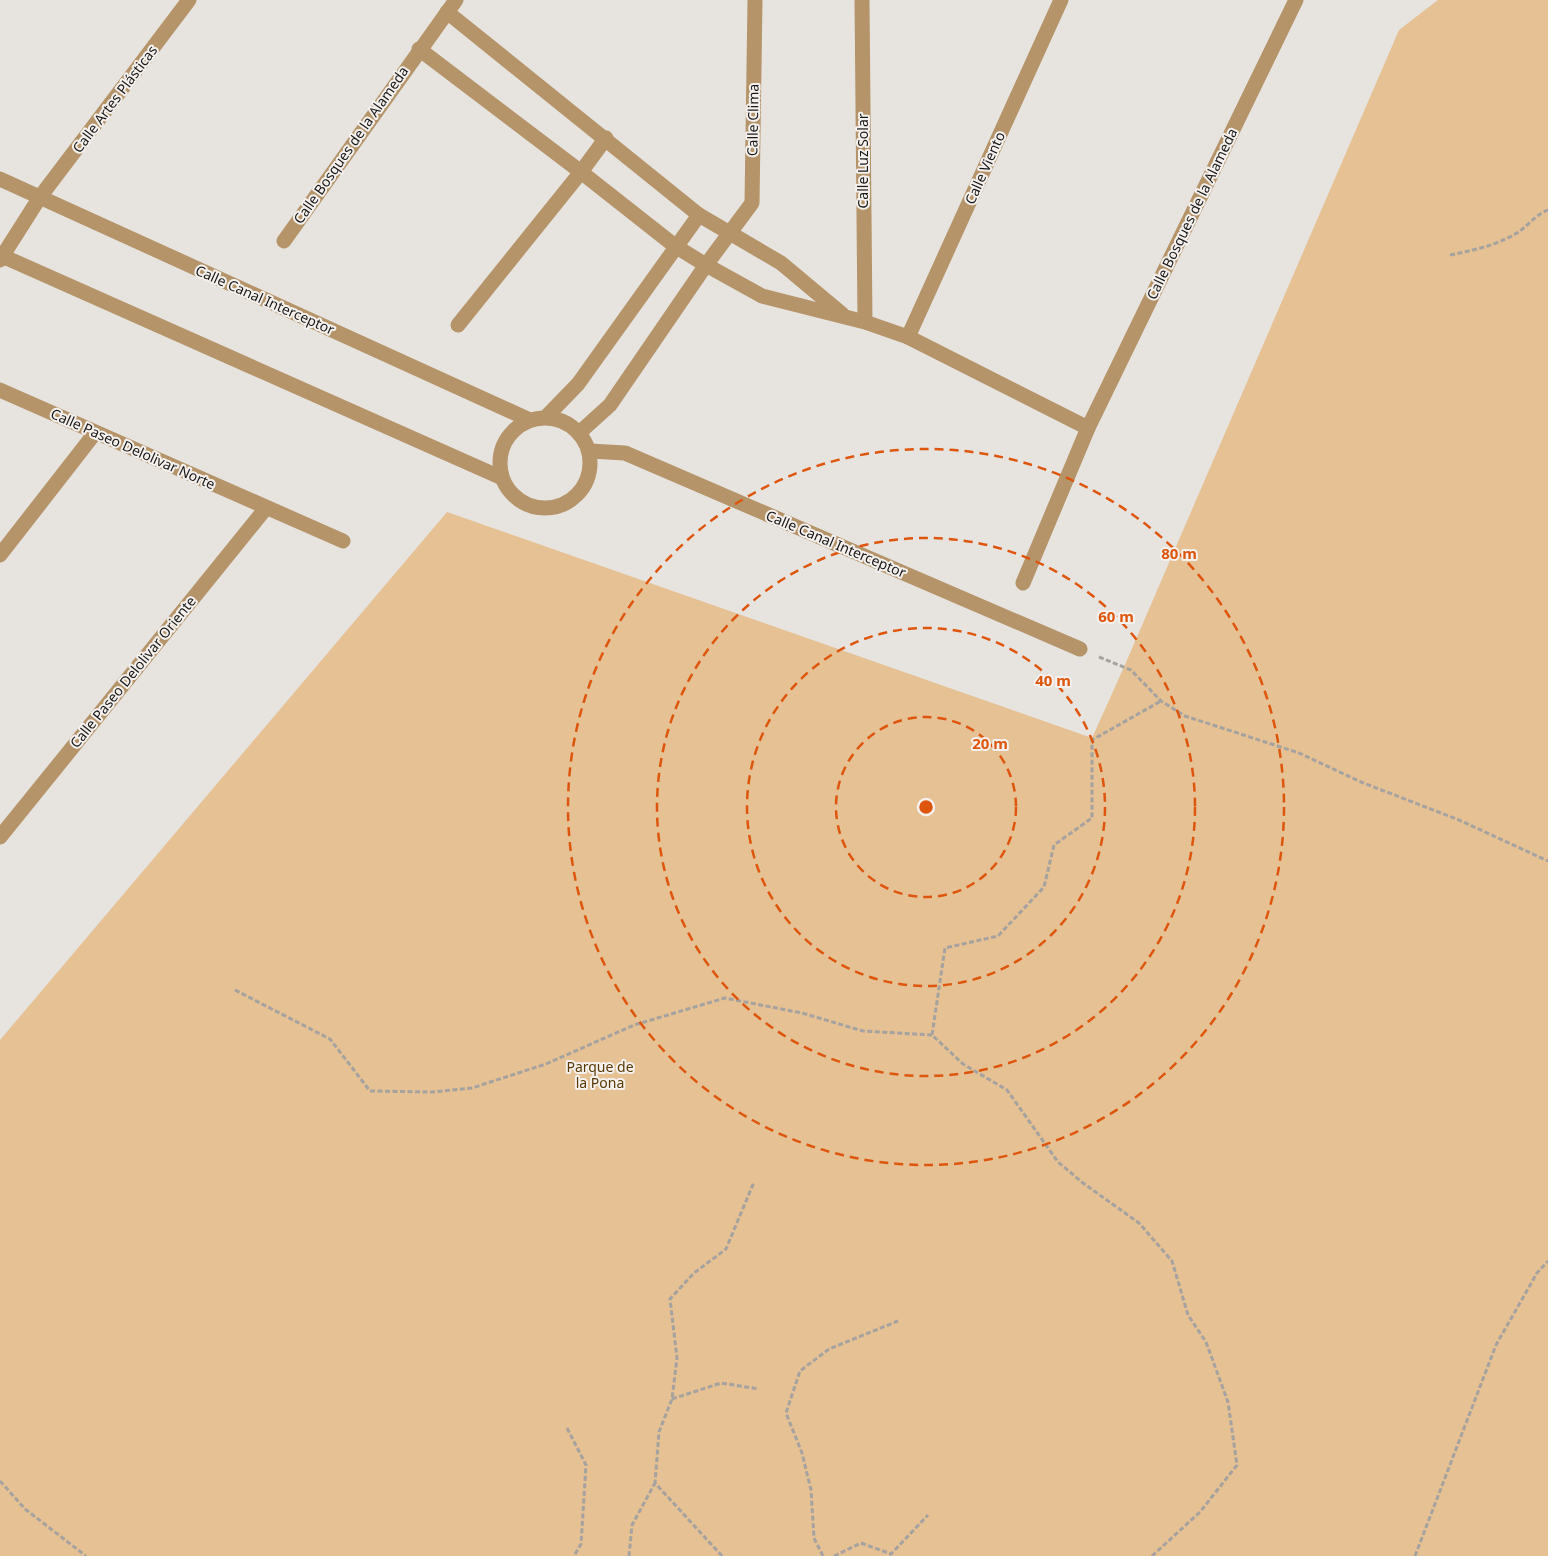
<svg xmlns="http://www.w3.org/2000/svg" width="1548" height="1556" font-family="'Noto Sans',sans-serif">
<rect width="100%" height="100%" fill="#e7e4e0"/>
<!-- green -->
<path fill="#e5c194" d="M1438 0H1548V1556H0V1040L447 512 1092 738 1124 667 1399 30Z"/>
<g fill="none" stroke-linecap="round" stroke-linejoin="round">
<!-- path -->
<g stroke="#a5a29f" stroke-width="3" stroke-dasharray="5 2.5" stroke-linecap="butt">
<path d="M1450 255C1474 250 1495 246 1517 233 1528 226 1535 215 1548 210"/>
<path d="M1099 657 1131 670 1161 701 1185 716 1299 753 1361 782 1459 820 1548 861"/>
<path d="M235 990 330 1039 370 1091 432 1092 472 1088 546 1064 634 1025 725 998 802 1013 863 1031 932 1035"/>
<path d="M672 1399 721 1383 759 1389"/>
<path d="M567 1428 586 1465 581 1544 574 1556"/>
<path d="M0 1481 25 1509 86 1556"/>
<path d="M629 1556 632 1525 655 1483"/>
<path d="M722 1556 655 1483 659 1432 672 1399 677 1358 670 1299 694 1273 726 1249 754 1182"/>
<path d="M823 1556 814 1538 811 1490 802 1453 786 1413 800 1371 829 1349 898 1321"/>
<path d="M834 1556 861 1543 891 1554 928 1515"/>
<path d="M1152 1556 1200 1512 1237 1465 1228 1402 1206 1342 1188 1315 1172 1261 1139 1223 1083 1183 1058 1162 1007 1090 963 1064 932 1035 945 948 998 936 1044 887 1054 845 1092 818V740L1161 701"/>
<path d="M1415 1556 1496 1345 1537 1273 1548 1261"/>
</g>
<!-- street -->
<g stroke="#b59469" stroke-width="15">
<path d="M862 0 865 322"/>
<path d="M447 12 699 215 781 263 842 314"/>
<path d="M419 49 581 172 675 246 706 265 762 296 865 322 908 337 1088 428"/>
<path d="M0 179 530 420"/>
<path d="M284 241 456 0"/>
<path d="M0 255 502 478"/>
<path d="M0 260 40 197 189 0"/>
<path d="M458 325 581 172 606 138"/>
<path d="M908 337 1061 0"/>
<path d="M0 390 343 541"/>
<path d="M546 417 578 384 699 215"/>
<circle cx="545" cy="463" r="45"/>
<path d="M579 433 610 405 706 265 752 203 755 0"/>
<path d="M590 451 625 453 1080 649"/>
<path d="M0 555 95 433"/>
<path d="M1023 583 1088 428 1296 0"/>
<path d="M0 837 266 508"/>
</g>
</g>
<!-- distance rings -->
<g fill="none" stroke="#de560d" stroke-width="2.5" stroke-dasharray="9 6">
<circle cx="926" cy="807" r="90"/>
<circle cx="926" cy="807" r="179"/>
<circle cx="926" cy="807" r="269"/>
<circle cx="926" cy="807" r="358"/>
</g>
<g text-anchor="middle" stroke-width="4" stroke-linejoin="round" paint-order="stroke">
<!-- street labels -->
<g font-size="14" fill="#191817" stroke="#f4f1ee">
<text transform="translate(115 99) rotate(-53)" y="5">Calle Artes Plásticas</text>
<text transform="translate(753 120) rotate(-89)" y="5">Calle Clima</text>
<text transform="translate(351 145) rotate(-55)" y="5">Calle Bosques de la Alameda</text>
<text transform="translate(863 161) rotate(-90)" y="5">Calle Luz Solar</text>
<text transform="translate(985 168) rotate(-66)" y="5">Calle Viento</text>
<text transform="translate(1192 214) rotate(-64)" y="5">Calle Bosques de la Alameda</text>
<text transform="translate(265 300) rotate(24)" y="5">Calle Canal Interceptor</text>
<text transform="translate(133 449) rotate(24)" y="5">Calle Paseo Delolivar Norte</text>
<text transform="translate(836 544) rotate(23)" y="5">Calle Canal Interceptor</text>
<text transform="translate(133 672) rotate(-51)" y="5">Calle Paseo Delolivar Oriente</text>
</g>
<!-- park labels -->
<g font-size="14" fill="#593904" stroke="#f4f1ee">
<text x="600" y="1072">Parque de<tspan x="600" dy="16">la Pona</tspan></text>
</g>
</g>
<circle cx="926" cy="807" r="8" fill="#de560d" stroke="#f4f1ee" stroke-width="2.5"/>
<g font-size="15" text-anchor="middle" font-weight="bold" fill="#de560d" stroke="#f4f1ee" stroke-width="4" stroke-linejoin="round" paint-order="stroke">
<text x="1179" y="559">80 m</text>
<text x="1116" y="622">60 m</text>
<text x="1053" y="686">40 m</text>
<text x="990" y="749">20 m</text>
</g>
</svg>
